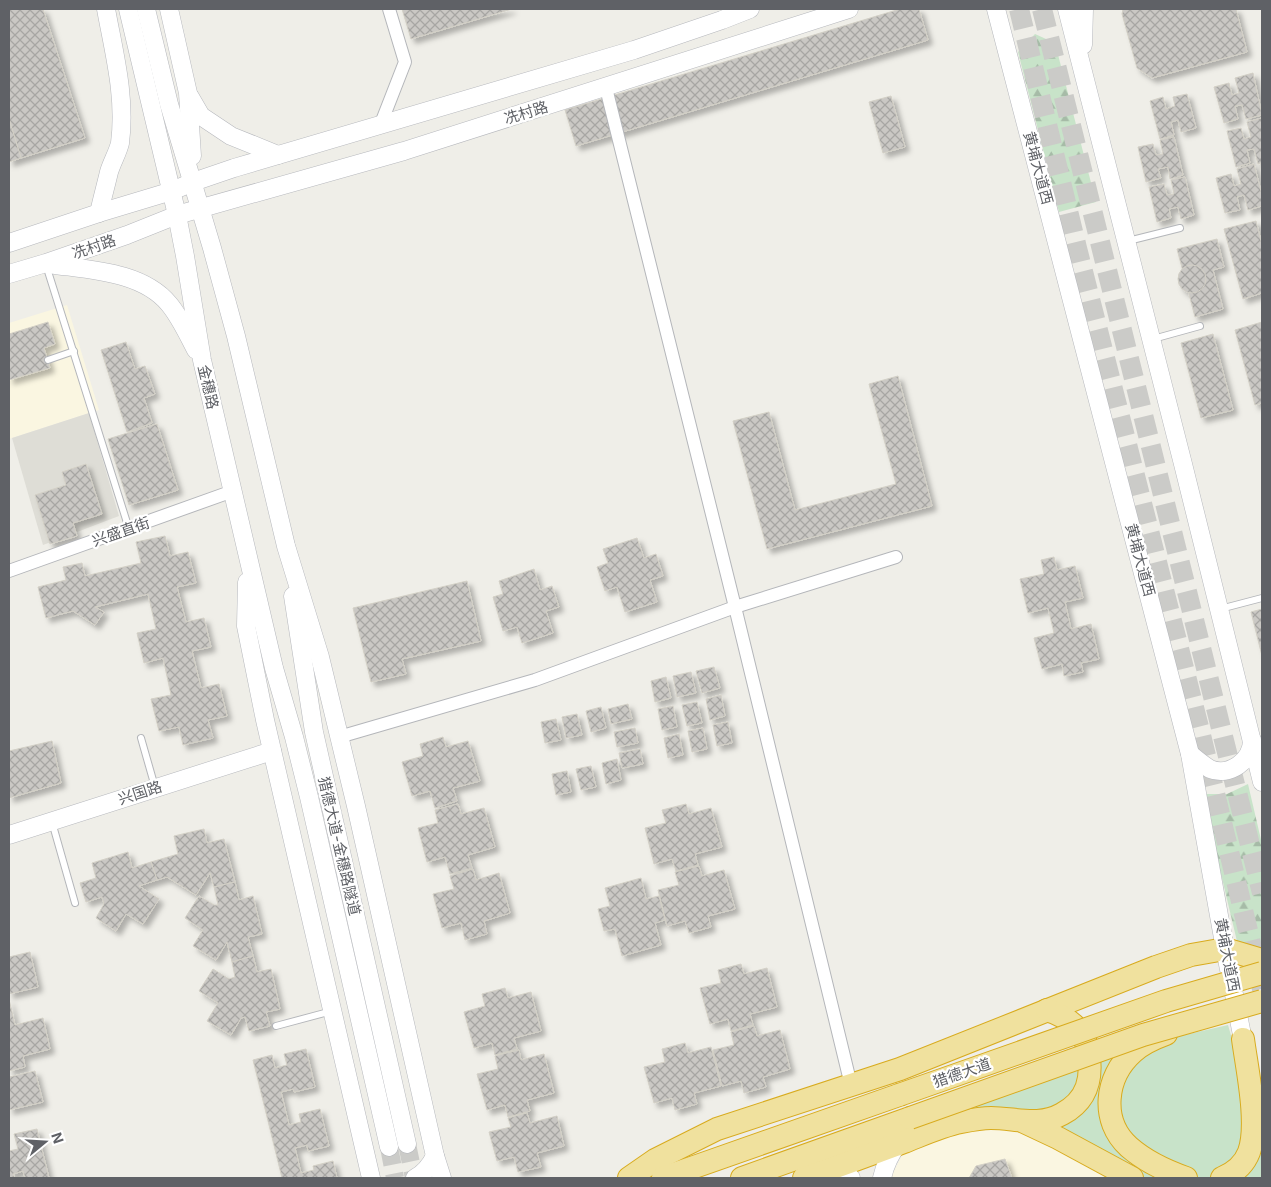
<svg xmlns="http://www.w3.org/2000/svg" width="1271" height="1187" font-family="Inter,'Noto Sans SC',sans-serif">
<defs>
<pattern id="forest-firs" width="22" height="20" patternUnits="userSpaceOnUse" patternTransform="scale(1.25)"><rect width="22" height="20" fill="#c8e3c9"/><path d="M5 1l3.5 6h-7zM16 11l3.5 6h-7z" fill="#a6bba7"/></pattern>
<pattern id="building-cross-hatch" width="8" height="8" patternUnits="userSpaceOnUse" patternTransform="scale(1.25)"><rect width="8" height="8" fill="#cac8c4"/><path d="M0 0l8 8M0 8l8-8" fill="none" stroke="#a7a6a3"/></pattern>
<filter id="shadow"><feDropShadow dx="4.5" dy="4.5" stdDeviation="2.5" flood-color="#0004"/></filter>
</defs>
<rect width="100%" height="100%" fill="#efeee8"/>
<!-- commercial -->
<g fill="#faf6e1">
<path d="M67 305 99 410 9 439V323Z"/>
<path d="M1020 1127 1116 1178H890L904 1152 960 1129Z"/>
</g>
<!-- education -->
<path fill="#deddd6" d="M89 413 119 516 43 545 12 438Z"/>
<!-- green -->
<path fill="#c8e3c9" d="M1228 1025 1262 1143V1178H1142L1059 1132 941 1112 1123 1049Z"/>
<!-- forest -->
<g fill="url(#forest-firs)">
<path d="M1035 34 1055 43 1096 202 1059 212 1018 52Z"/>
<path d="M1248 784 1262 844V947L1240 954 1202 794H1227Z"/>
</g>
<!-- building -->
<g fill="url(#building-cross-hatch)" stroke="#d3d0c6" filter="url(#shadow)">
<path d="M9 9H43L85 138 21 158 9 119Z"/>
<path d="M402 9H512L411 39Z"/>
<path d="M900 9H919L928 40 576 146 565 110Z"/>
<path d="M1123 9H1236L1247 52 1152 78 1137 68 1122 14Z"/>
<path d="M1253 73 1262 115 1246 119 1242 105 1235 106 1238 119 1224 123 1214 87 1229 83 1232 95 1239 93 1235 78Z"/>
<path d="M1187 94 1196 128 1181 132 1178 120 1171 122 1174 135 1160 139 1150 101 1163 97 1166 109 1175 106 1173 97Z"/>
<path d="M891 96 905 147 883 153 869 102Z"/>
<path d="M1262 118V163L1258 164 1254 149 1247 150 1250 163 1236 167 1227 131 1241 128 1244 139 1251 137 1247 122Z"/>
<path d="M9 119 21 158 9 162Z"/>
<path d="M1174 137 1183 175 1170 179 1168 167 1158 169 1161 178 1146 182 1138 147 1153 144 1156 155 1163 154 1160 140Z"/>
<path d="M1254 164 1262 195V206L1248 210 1244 195 1237 197 1240 210 1225 213 1216 178 1231 174 1234 186 1241 184 1237 169Z"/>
<path d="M1185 177 1194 215 1181 219 1178 207 1169 209 1171 218 1157 222 1149 187 1164 184 1167 195 1174 194 1171 180Z"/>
<path d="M1256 221 1262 245V293L1243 299 1224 229Z"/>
<path d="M1217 239 1224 267 1213 270 1223 309 1195 317 1177 249Z"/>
<circle cx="1192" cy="279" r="14"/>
<path d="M48 322 55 344 44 348 50 368 9 380V334Z"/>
<path d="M1262 322V403L1255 405 1235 330Z"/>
<path d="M1213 334 1233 410 1201 418 1181 343Z"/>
<path d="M126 342 135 369 145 366 155 394 144 398 152 423 127 432 101 350Z"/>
<path d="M898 376 932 506 767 549 733 421 769 412 795 510 896 484 869 384Z"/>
<path d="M157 424 178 490 129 505 108 439Z"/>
<path d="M86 464 102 514 73 523 77 536 50 544 35 495 66 485 62 472Z"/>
<path d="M165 536 170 556 188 552 196 583 177 587 186 622 204 618 211 647 192 651 201 688 219 684 227 716 208 720 213 738 183 745 179 727 159 731 151 699 171 695 163 658 144 663 137 633 156 629 148 594 95 607 104 612 95 625 73 611 46 618 38 587 66 580 63 567 82 563 85 576 141 563 136 542Z"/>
<path d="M637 538 644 558 656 554 663 576 650 580 657 602 625 612 617 587 605 591 597 567 608 563 603 549Z"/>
<path d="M1054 557 1057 570 1075 566 1083 598 1065 602 1071 629 1091 624 1099 659 1081 663 1083 672 1064 676 1062 664 1042 669 1034 638 1054 633 1048 608 1028 613 1020 579 1044 574 1041 560Z"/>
<path d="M534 569 540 590 552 586 559 607 546 611 553 633 522 643 517 627 503 631 493 597 503 594 499 581Z"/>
<path d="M467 581 481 641 402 659 406 674 371 682 353 608Z"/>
<path d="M1262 609V656L1251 612Z"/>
<path d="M714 667 720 688 702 693 696 671Z"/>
<path d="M691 672 696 693 677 697 673 676Z"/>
<path d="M666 677 671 698 655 702 651 681Z"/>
<path d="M721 695 725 716 710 720 706 699Z"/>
<path d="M697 702 702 723 687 726 682 705Z"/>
<path d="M628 704 632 719 611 724 608 709Z"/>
<path d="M673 706 677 727 662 730 658 709Z"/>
<path d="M601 707 606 728 591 732 586 711Z"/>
<path d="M577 714 582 735 566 738 562 717Z"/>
<path d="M556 719 561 740 545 743 541 722Z"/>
<path d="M728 722 732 743 717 746 713 725Z"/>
<path d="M635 728 638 743 617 747 614 732Z"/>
<path d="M703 728 707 749 692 752 688 731Z"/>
<path d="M679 734 683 755 668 758 664 738Z"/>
<path d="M443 737 446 747 468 741 480 781 453 788 457 801 435 808 430 791 412 796 402 762 423 756 420 744Z"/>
<path d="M52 741 61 783 9 798V751Z"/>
<path d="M640 749 643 764 622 768 619 753Z"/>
<path d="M617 759 621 780 606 784 602 763Z"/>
<path d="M591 766 596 787 581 790 576 769Z"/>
<path d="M567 771 571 792 556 795 552 774Z"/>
<path d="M458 804 461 814 484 808 495 847 468 855 472 868 450 874 445 857 427 862 418 828 438 823 435 810Z"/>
<path d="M686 804 689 814 711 808 722 847 695 854 698 865 676 871 672 859 654 864 645 828 666 823 662 810Z"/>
<path d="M204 829 207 843 224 839 235 882 214 887 210 873 196 895 167 877 157 880 151 862 178 854 174 836Z"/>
<path d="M128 852 132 868 151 862 157 880 139 886 159 899 143 924 126 914 116 931 96 918 104 904 102 897 86 902 80 883 96 878 92 863Z"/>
<path d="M699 866 702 876 724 870 735 909 708 916 711 927 689 933 685 921 667 926 658 890 679 885 675 872Z"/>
<path d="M473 869 476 880 499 873 510 913 484 921 487 934 465 940 461 923 442 928 433 894 454 889 450 876Z"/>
<path d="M641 878 646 899 659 896 665 920 655 923 661 945 622 956 615 929 604 931 598 909 610 906 605 888Z"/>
<path d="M235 882 239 900 253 896 262 934 248 937 253 956 232 962 227 942 216 960 193 946 203 930 185 918 199 896 214 905H218L214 887Z"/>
<path d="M30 952 38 987 9 994V957Z"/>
<path d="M253 956 257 972 271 969 280 1009 266 1012 270 1026 249 1031 245 1017 241 1018 231 1035 207 1021 218 1003 199 991 213 969 229 979 235 977 232 962Z"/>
<path d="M741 964 744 974 767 968 777 1007 750 1014 753 1025 731 1031 728 1019 710 1024 700 988 721 983 718 970Z"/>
<path d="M505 988 508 998 531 992 541 1031 514 1038 517 1049 495 1055 492 1043 474 1048 464 1012 485 1006 482 994Z"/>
<path d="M9 999 15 1025 43 1018 50 1049 23 1056 25 1067 9 1071Z"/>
<path d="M754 1026 757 1036 780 1030 790 1069 763 1077 766 1087 744 1093 741 1081 722 1086 713 1050 734 1045 731 1032Z"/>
<path d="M685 1043 688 1053 711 1047 721 1086 694 1093 697 1104 675 1110 672 1098 654 1103 644 1067 665 1062 662 1049Z"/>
<path d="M306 1049 315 1087 294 1092 293 1089 281 1092 289 1125 301 1122 299 1114 320 1109 329 1146 308 1151 307 1145 295 1148 301 1173 314 1170 313 1166 333 1161 337 1178H282L253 1060 272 1055 275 1068 287 1065 284 1054Z"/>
<path d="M519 1050 521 1060 544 1054 554 1093 527 1100 530 1111 508 1117 505 1105 487 1110 477 1074 498 1069 495 1056Z"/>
<path d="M35 1071 43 1102 9 1110V1077Z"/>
<path d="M527 1113 530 1123 557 1116 564 1146 537 1153 541 1167 518 1172 514 1157 497 1161 489 1132 511 1127 508 1118Z"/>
<path d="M37 1129 49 1178H25L23 1171 13 1174 15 1178H9V1151L18 1149 14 1134Z"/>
<path d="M1005 1159 1012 1178H969L976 1166Z"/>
</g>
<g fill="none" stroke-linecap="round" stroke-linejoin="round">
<!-- secondary-tunnel -->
<g stroke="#cbcbc8" stroke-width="18" stroke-dasharray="18 9" stroke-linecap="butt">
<path d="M407 1144 414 1178"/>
<path d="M389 1147 395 1178"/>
</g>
<!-- primary-tunnel -->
<g stroke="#cbcbc8" stroke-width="20" stroke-dasharray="20 10" stroke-linecap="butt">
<path d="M1019 9 1077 248 1201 735 1262 989"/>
<path d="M1042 9 1262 893"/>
</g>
<defs>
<g id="lane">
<path d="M1128 241 1180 228"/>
<path d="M46 265 129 529"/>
<path d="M1153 339 1200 326"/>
<path d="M48 360 74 351"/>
<path d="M1220 609 1262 598"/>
<path d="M141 738 155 787"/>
<path d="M52 822 75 903"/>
<path d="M276 1026 332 1011"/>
</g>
<g id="street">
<path d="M606 88 735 607 851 1085"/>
<path d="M380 126 405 62 389 9"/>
<path d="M9 571 233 491"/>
<path d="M339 737 535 680 735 607 896 557"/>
</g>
<g id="secondary">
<path d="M128 9 177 215 185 256 202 360 274 668 294 737 309 797 389 1147"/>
<path d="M146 9 169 104 212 248 236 336 286 546 320 657 356 806 435 1156 442 1178"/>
<path d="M169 9 188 93 192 156"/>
<path d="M996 9 1190 754 1225 949 1245 1050"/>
<path d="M1067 9 1183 464 1262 782"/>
<path d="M1083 45 1084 9"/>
<path d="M190 97 201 116 231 136 278 155"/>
<path d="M99 213C102 199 106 185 109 172 112 162 118 152 120 143 126 97 114 53 106 9"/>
<path d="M9 243 99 213 172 191 193 182 234 168 634 50 722 20 750 9"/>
<path d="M49 264C88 270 142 271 169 304 180 317 188 335 196 350"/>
<path d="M9 274 46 263 127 235 177 215 404 151 849 9"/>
<path d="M247 582 246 626 265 720 371 1178"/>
<path d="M293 596 314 732 407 1144"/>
<path d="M1190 754C1196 759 1203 765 1210 769 1229 777 1252 761 1252 740"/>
<path d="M9 835 272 751"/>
<path d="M822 1172 851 1178"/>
<path d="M415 1178C425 1173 430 1166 435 1156"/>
<path d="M882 1178C885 1165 890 1154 898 1144"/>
</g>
<g id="highway">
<path d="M1166 1034C1155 1038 1142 1044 1133 1052 1105 1077 1100 1121 1129 1147 1145 1161 1166 1171 1186 1178"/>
<path d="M1024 1122 1058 1138 1132 1178"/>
<path d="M629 1178 655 1160 717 1129 900 1069 1156 967 1191 955 1225 949 1262 960"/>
<path d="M663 1178 899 1095"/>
<path d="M742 1178 910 1118"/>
<path d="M804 1178C837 1167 871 1154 904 1142 922 1135 941 1126 961 1122 971 1120 981 1118 991 1118 1015 1118 1039 1127 1062 1114 1088 1100 1093 1078 1088 1050 1084 1029 1066 1016 1047 1010"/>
<path d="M1222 1178C1234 1173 1244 1165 1249 1152 1259 1124 1247 1069 1243 1039"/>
</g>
</defs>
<!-- lane casing -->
<use href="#lane" stroke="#b4b6ba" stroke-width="8"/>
<!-- street casing -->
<use href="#street" stroke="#b4b6ba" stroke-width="14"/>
<!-- secondary casing -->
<use href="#secondary" stroke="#b6b8bd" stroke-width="19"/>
<!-- highway casing -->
<use href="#highway" stroke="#d8ab1e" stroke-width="24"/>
<!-- lane -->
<use href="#lane" stroke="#fff" stroke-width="6"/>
<!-- street -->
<use href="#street" stroke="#fff" stroke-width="12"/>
<!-- secondary -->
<use href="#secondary" stroke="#fff" stroke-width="18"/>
<!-- highway -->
<use href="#highway" stroke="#f0e19e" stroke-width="22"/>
<defs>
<g id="highway-bridge">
<path d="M899 1095 1166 1001 1262 973"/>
<path d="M910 1118 1143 1035 1262 1001"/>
</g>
</defs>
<!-- highway-bridge casing -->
<use href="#highway-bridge" stroke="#d8ab1e" stroke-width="24" stroke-linecap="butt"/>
<!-- highway-bridge -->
<use href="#highway-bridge" stroke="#f0e19e" stroke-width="22"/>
</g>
<g text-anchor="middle" stroke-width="4.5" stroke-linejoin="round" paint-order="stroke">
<!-- street labels -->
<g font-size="15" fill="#5f6166" stroke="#fff">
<text transform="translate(526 113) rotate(-17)" y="5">冼村路</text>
<text transform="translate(1038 168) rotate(75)" y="5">黄埔大道西</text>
<text transform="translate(94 247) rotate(-19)" y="5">冼村路</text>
<text transform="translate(208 387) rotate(77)" y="5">金穗路</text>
<text transform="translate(121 532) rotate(-19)" y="5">兴盛直街</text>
<text transform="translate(1140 560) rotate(75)" y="5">黄埔大道西</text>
<text transform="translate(140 793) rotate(-18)" y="5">兴国路</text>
<text transform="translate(339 846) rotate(77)" y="5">猎德大道-金穗路隧道</text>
<text transform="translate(1227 955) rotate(79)" y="5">黄埔大道西</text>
<text transform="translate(962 1073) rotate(-19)" y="5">猎德大道</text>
</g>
</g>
<!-- border -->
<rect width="1271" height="1187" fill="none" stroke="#5f6166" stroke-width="20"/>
<!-- north arrow -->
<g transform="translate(45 1142) rotate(72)" stroke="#ffffff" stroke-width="4" paint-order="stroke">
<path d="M0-4L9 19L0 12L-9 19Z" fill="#5f6166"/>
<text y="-8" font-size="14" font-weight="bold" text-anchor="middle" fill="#5f6166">N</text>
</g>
</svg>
